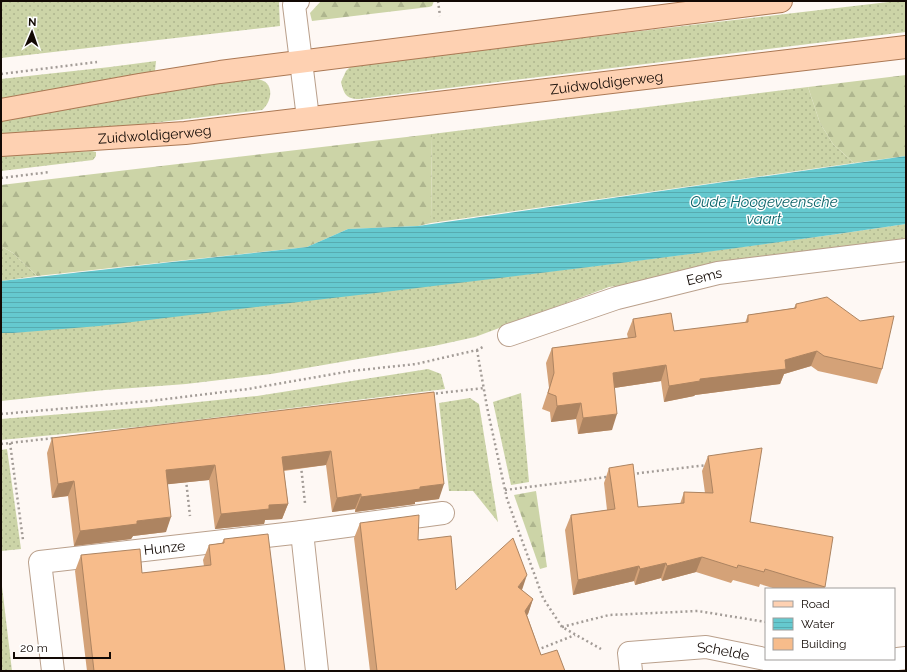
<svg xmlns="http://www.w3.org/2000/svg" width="907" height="672" font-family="Raleway,sans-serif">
<defs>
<pattern id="grass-dots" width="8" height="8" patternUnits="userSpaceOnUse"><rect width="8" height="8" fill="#ccd4a7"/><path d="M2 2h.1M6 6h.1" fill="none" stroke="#aeb58e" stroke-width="1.8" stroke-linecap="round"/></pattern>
<pattern id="forest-firs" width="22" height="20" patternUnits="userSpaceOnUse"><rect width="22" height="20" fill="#ccd4a7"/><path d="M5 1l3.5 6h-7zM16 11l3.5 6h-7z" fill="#aeb58e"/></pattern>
<pattern id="water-rules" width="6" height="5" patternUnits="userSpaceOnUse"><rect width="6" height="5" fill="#65c9cf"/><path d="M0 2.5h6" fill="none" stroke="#57abb0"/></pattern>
</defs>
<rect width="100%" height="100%" fill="#fef8f4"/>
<!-- grass -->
<g fill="url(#grass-dots)">
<path d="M1 1H280L279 3 280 26 1 58Z"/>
<path d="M897 1H906V32L359 99C346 99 344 94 341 82L346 71 352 65Z"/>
<path d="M156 61 155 71 94 85 1 99V79L110 67Z"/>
<path d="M255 79C274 79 274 100 262 110L94 130 1 134V117L133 93Z"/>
<path d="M808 87 820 123 833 144 854 163 431 223 432 134Z"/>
<path d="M92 151 96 152V156L93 160 1 171V155Z"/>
<path d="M906 224V245L609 287 475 337 434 346 271 374 186 384 105 390 1 401V333H13C311 299 609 268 906 224Z"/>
<path d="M1 246 13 253 37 276 1 281Z"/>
<path d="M428 369 441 374 445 389 147 426 1 440V419L150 407 257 396Z"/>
<path d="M521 393 529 482 511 485 493 402Z"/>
<path d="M470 398 479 404 498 522 473 491H449L439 403Z"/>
<path d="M7 449 21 549 1 551V450Z"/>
<path d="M1 578 12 671H1Z"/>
</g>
<!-- forest -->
<g fill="url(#forest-firs)">
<path d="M321 1H434L432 6 429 7 312 21 310 13Z"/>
<path d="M906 75V156L854 163 833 144 820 123 808 87Z"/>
<path d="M432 134 431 223 418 226 348 229 307 247 37 276 13 253 1 246V185Z"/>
<path d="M536 491 547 567 540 569 514 495Z"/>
</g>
<!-- water -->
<path fill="url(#water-rules)" d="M906 156V224C638 264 368 293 99 326L13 333H1V281L307 247 348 229 418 226Z"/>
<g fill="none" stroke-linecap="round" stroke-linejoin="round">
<defs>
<g id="minor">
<path d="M298 1 294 5 308 118"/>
<path id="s1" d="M509 335 617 298 718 273 906 250"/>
<path d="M302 532 443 513"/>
<path id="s2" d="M53 671 40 562 302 532 317 671"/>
<path id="s3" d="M631 671 629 653 706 647 814 669 906 658"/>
</g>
<g id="major">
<path d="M1 110 139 85 220 72 781 1"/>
<path id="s4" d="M1 145 185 133 906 47"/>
</g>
</defs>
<!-- minor casing -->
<use href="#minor" stroke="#baa08c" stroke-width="24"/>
<!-- major casing -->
<use href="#major" stroke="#ab7854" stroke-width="24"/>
<!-- path -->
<g stroke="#a39c97" stroke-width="2.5" stroke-dasharray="2 3" stroke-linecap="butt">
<path d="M438 1 440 16"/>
<path d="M1 74 97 62"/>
<path d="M1 178 50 172"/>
<path d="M477 350 487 407 507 499 543 598 562 627 601 649"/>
<path d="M431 394 484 388"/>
<path d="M1 414 150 401 248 389 351 371 416 364 477 350 485 346"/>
<path d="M10 443 23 540"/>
<path d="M1 444 54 438"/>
<path d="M301 466 305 503"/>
<path d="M632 474 707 465"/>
<path d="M186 480 190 516"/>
<path d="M505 490 607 477"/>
<path d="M562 627 609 615 698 611 766 622"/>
<path d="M537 650 575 635"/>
</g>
<!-- minor -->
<use href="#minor" stroke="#fff" stroke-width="22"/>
<!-- major -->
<use href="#major" stroke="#fed1b2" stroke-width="22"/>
</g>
<!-- wall -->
<g fill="#d4a278">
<path d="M796 304 882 369 877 384 818 371 811 366 784 374 780 384 695 395 694 396 664 402 661 381 614 388 612 430 578 434 576 419 551 422 550 412 542 409 549 388 546 363 552 348 628 338 627 334 633 319 674 331 745 323 748 315 794 308Z"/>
<path d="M434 392 439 499 415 502V504L355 512V509L332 512 326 465 284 471 288 504 282 519 265 520 264 524 215 529 209 480 168 484 166 532 133 536 131 539 74 546 68 496 52 498 47 453 52 438Z"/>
<path d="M708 456 750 522 825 587 824 589H776L760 584 759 587 733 580 731 583 696 572 662 581 661 578 635 585 634 581 573 595 565 530 571 515 607 510 604 483 609 468 638 507 680 504 684 492 705 493 702 471Z"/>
<path d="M360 523 456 590H521L533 599 528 614 527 615 541 655 565 671H370L354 538Z"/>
<path d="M224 539 285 671H87L75 571 81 555 142 573 204 566 203 560 209 545 222 543Z"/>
</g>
<!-- shaded-wall -->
<g fill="#ad8461">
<path d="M817 351 811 366 784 374 780 384 695 395 694 396 664 402 669 386 785 360Z"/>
<path d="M666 365 661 381 607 389 613 373Z"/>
<path d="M581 403 576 419 551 422 557 406Z"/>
<path d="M617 414 612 430 578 434 583 418Z"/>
<path d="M331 451 326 465 277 471 282 457Z"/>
<path d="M215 465 209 480 161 485 166 470Z"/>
<path d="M74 481 68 496 52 498 58 484Z"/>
<path d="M444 484 439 499 415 502V504L355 512 361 497 420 487Z"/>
<path d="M361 494 355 509 332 512 337 498Z"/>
<path d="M288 504 282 519 265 520 264 524 215 529 221 514 269 505Z"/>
<path d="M171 517 166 532 133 536 131 539 74 546 80 531 137 521Z"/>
<path d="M702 557 696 572 662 581 667 566Z"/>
<path d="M666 563 661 578 635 585 640 569Z"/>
<path d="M639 566 634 581 573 595 578 580Z"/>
<path d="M527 575 522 590 512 602 518 587Z"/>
<path d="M533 599 528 614 519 626 525 611Z"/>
</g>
<!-- building -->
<g fill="#f7bc8b" stroke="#ad8461">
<path d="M827 297 860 321 894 316 882 369 824 356 817 351 785 360 786 369 700 379V381L669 386 666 365 613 373 617 414 583 418 581 403 557 406 556 396 548 393 554 373 552 348 636 337 633 319 671 313 674 331 748 322V315L796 308V304Z"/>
<path d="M434 392 444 484 420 487V489L361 497V494L337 498 331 451 282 457 288 504 269 505V509L221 514 215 465 166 470 171 517 137 521V524L80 531 74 481 58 484 52 438Z"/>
<path d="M762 448 750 522 833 537 825 587 765 569 764 572 738 565 737 568 702 557 667 566 666 563 640 569 639 566 578 580 571 515 615 509 609 468 633 464 638 507 684 503V492L713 493 708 456Z"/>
<path d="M419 515 418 540 451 536 456 590 513 538 527 575 518 587 533 599 525 611 541 655 557 650 565 671H377L360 523Z"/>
<path d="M268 534 285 671H94L81 555 140 549 142 573 211 565 209 545 224 543V539Z"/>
</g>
<g text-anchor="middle" stroke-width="3" stroke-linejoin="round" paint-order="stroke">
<!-- street labels -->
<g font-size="14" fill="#120904" stroke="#fff">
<text dy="5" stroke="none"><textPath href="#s4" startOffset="609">Zuidwoldigerweg</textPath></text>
<text dy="5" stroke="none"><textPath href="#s4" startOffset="154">Zuidwoldigerweg</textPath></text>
<text dy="5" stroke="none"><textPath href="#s1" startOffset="204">Eems</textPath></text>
<text dy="5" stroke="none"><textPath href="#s2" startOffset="235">Hunze</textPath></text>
<text dy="5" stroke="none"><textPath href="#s3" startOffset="113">Schelde</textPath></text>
</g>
<!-- water labels -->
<g font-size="15" font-style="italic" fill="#0c6368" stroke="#fff">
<text x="764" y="207">Oude Hoogeveensche<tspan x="764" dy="17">vaart</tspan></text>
</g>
</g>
<!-- border -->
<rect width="907" height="672" fill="none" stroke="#120904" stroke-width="4"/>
<!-- legend -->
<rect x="765" y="588" width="130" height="72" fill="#ffffff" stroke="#a09d9b"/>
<rect x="773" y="601" width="20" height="6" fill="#fed1b2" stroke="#a09d9b"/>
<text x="801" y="608" font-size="12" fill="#120904">Road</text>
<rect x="773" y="618" width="20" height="12" fill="url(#water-rules)" stroke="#a09d9b"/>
<text x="801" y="628" font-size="12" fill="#120904">Water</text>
<rect x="773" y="638" width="20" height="12" fill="#f7bc8b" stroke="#a09d9b"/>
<text x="801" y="648" font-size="12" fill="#120904">Building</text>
<!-- north arrow -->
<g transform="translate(32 32) rotate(2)" stroke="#ffffff" stroke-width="3" paint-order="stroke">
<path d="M0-3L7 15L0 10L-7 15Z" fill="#120904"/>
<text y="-6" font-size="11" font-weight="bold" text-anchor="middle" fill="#120904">N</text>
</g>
<!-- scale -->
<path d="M14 652v6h96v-6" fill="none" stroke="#120904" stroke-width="2"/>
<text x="20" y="652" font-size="12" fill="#120904" stroke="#ffffff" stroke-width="3" paint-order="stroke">20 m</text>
</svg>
